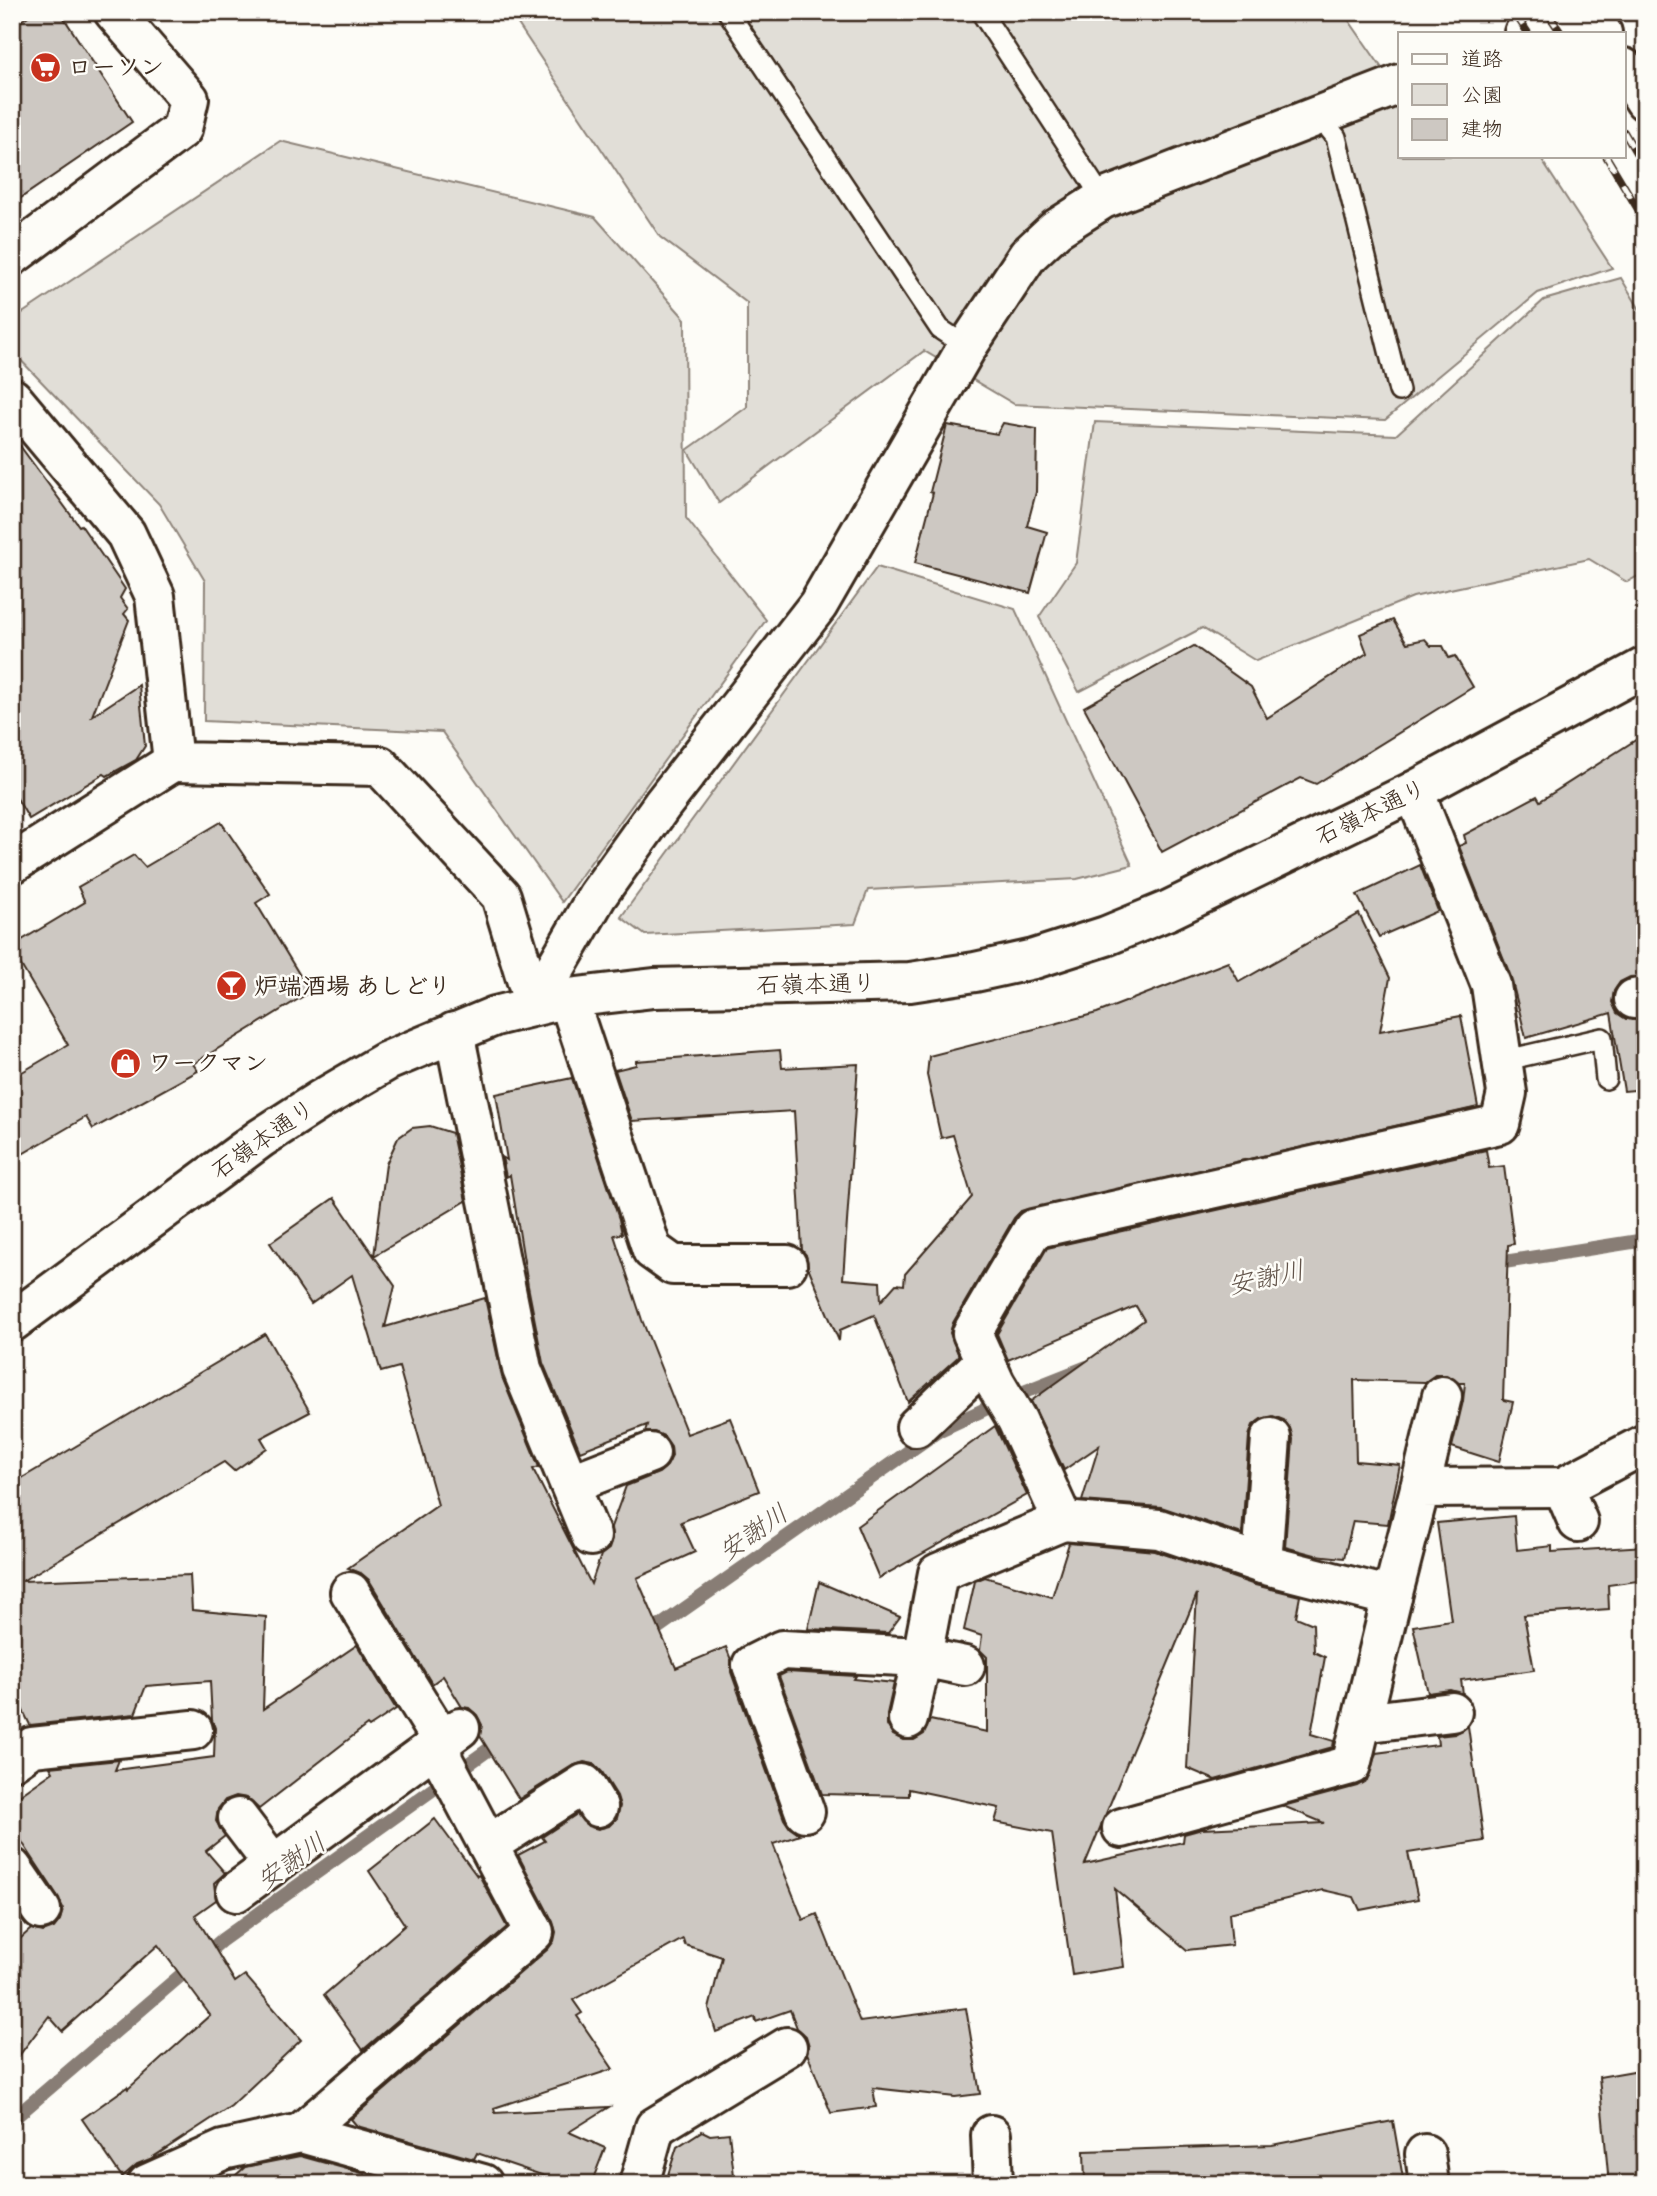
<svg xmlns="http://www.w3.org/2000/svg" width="1657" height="2196" font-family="'Gochi Hand','Klee One',sans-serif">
<rect width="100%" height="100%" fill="#fdfcf7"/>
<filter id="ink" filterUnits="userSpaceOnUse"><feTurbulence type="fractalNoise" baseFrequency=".0143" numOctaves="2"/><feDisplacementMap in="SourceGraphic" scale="14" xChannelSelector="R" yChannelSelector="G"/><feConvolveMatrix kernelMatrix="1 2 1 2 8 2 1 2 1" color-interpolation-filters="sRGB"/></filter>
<g filter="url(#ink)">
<!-- green -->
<g fill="#e1ded7" stroke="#8e847a" stroke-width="2">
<path d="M510 12H1343L1400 94V156H1539L1612 268 1538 293 1385 420 1014 404 924 351 719 503 687 450 747 407V303L660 237Z"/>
<path d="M280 141 595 217 685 319 686 518 766 620 562 902 442 732 204 721 205 581 159 504 12 351V320Z"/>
<path d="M1621 278 1645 318V572L1627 582 1589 559 1413 597 1256 661 1202 628 1079 692 1039 617 1076 563 1095 422 1396 435 1544 300Z"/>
<path d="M877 567 1015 609 1132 865 1077 879 868 890 855 924 645 935 621 917Z"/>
</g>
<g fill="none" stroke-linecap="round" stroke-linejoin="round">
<!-- stream -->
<g stroke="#887d74" stroke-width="14">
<path d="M1491 1264 1645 1240"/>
<path d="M643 1638 938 1431 1009 1398 1087 1367"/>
<path d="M12 2120 222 1940 502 1740"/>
</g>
</g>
<!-- building -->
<g fill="#cdc8c2" stroke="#3b2a1e" stroke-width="2">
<path d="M34 12H60L132 122 12 204V27Z"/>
<path d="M1003 423 1037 429 1036 492 1027 526 1047 532 1030 593 915 563 933 493 930 492 947 425 997 434Z"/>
<path d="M12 435 79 526 81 525 125 589 120 598 128 609 124 614 129 620 92 716 139 685 145 746 136 760 107 776 104 774 29 819 12 790Z"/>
<path d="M1393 620 1407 643 1425 639 1431 646H1443L1449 658 1455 656 1473 687 1316 784 1301 778 1162 852 1084 707 1194 646 1251 687 1267 718 1367 653 1360 634Z"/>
<path d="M1645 734V976L1630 977 1620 982 1614 991 1612 1002 1617 1013 1626 1019H1645V1089L1624 1091 1611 1013 1526 1038 1511 977 1459 846 1466 843 1464 835 1537 796 1540 801Z"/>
<path d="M221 822 270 894 256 903 310 992 193 1064 198 1071 93 1129 86 1117 12 1160V1078L68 1045 12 950V946L85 902 78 887 134 855 145 867Z"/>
<path d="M1420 865 1438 911 1379 937 1357 895Z"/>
<path d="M1359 914 1390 978 1380 1031 1461 1016 1478 1107 1021 1211 1014 1218 953 1323 950 1333 959 1356 908 1402 874 1315 840 1330 839 1341 808 1267 806 1255 802 1250 794 1111 632 1121 615 1070 636 1065V1061L780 1050 782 1068 858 1064 843 1279 880 1282 881 1301 896 1284 904 1285 905 1274 972 1197 953 1135 941 1138 927 1075 929 1056 1097 1013 1228 962 1239 982Z"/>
<path d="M572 1078 619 1219 622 1234 614 1235 642 1320 687 1434 730 1418 759 1491 681 1522 695 1552 637 1578 676 1668 726 1647 731 1660V1672L784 1819 790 1828 800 1835 773 1844 803 1920 817 1914 860 2022 966 2008 980 2094 955 2097 873 2088 876 2107 831 2113 807 2053 809 2046 806 2036 797 2028 790 2010 756 2022 755 2017 716 2032 709 2009 722 1957 685 1945 683 1939 573 2000 582 2013 577 2016 613 2069 494 2108 495 2113 609 2107 569 2132 605 2148 591 2184H568L477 2153 474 2159 357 2126 351 2119 548 1949 554 1941 556 1932 553 1922 518 1855 545 1841 542 1837 577 1814 588 1826 598 1829 609 1826 617 1818 620 1806 617 1796 602 1772 594 1764 584 1762 572 1766 519 1799 480 1736 482 1725 477 1715 469 1708 462 1707 443 1676 432 1684 369 1580 361 1573 348 1568 438 1505 399 1367 381 1372 352 1275 311 1304 270 1243 334 1198 374 1256 386 1164 398 1138 412 1128 430 1126 452 1133 466 1201 374 1256 395 1286 385 1327 485 1298 502 1377 539 1467 533 1469 591 1584 601 1555 609 1549 612 1540 611 1527 626 1486 659 1473 667 1466 672 1456 671 1446 664 1436 654 1432H645L647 1425 580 1451 543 1363 528 1286 510 1175 506 1177 502 1157 507 1160 496 1094Z"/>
<path d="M1486 1150 1489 1168 1504 1166 1514 1244 1508 1245 1503 1400 1513 1402 1499 1462 1452 1447 1463 1401 1465 1383H1459L1446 1375H1435L1425 1382 1354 1380 1356 1461 1400 1465 1388 1524 1353 1521 1344 1558 1315 1555 1285 1547 1293 1439 1290 1428 1284 1420 1273 1416 1261 1419 1253 1425 1249 1436 1242 1534 1161 1507 1082 1501 1099 1446 1064 1470 1031 1401 1144 1320 1136 1306 1008 1360 997 1334 1047 1248Z"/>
<path d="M265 1334 310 1412 261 1438 267 1448 234 1471 224 1462 22 1581 190 1575 192 1610 266 1617 263 1709 357 1645 396 1709 369 1727 367 1725 259 1809 247 1798 236 1796 225 1800 218 1809 216 1821 225 1836 206 1851 225 1873 214 1883 216 1900 195 1915 235 1982 245 1975 301 2040 231 2106 150 2159 137 2164 122 2177 82 2119 127 2087 128 2089 210 2015 158 1945 62 2031 49 2016 12 2065V1946L31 1929 43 1932 54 1928 60 1920 63 1909 59 1898 12 1827V1801L53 1772 50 1767 119 1760 115 1770 214 1757 215 1728 212 1720 210 1681 146 1686 135 1714 30 1725 12 1688V1484Z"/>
<path d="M995 1426 1027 1495 879 1578 857 1526Z"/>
<path d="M1514 1516 1517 1550 1552 1546V1552L1645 1546V1580L1608 1585 1609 1609 1524 1615 1534 1670 1461 1680 1463 1694 1450 1690 1428 1693 1413 1626 1451 1620 1437 1523Z"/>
<path d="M1069 1543 1155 1551 1255 1585 1300 1596 1296 1617 1313 1624 1314 1652 1325 1657 1311 1734 1334 1741 1333 1747 1215 1780 1187 1768 1197 1594 1085 1864 1183 1842 1184 1834 1202 1829 1324 1823 1283 1806 1357 1786 1367 1780 1376 1753 1438 1745 1437 1736 1455 1734 1468 1726 1484 1841 1408 1853 1418 1899 1360 1910 1354 1897 1323 1890 1229 1913 1232 1945 1187 1950 1115 1889 1124 1967 1072 1975 1052 1833 995 1822 999 1808 909 1789V1796L822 1794 779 1676 787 1672 856 1676 854 1679 894 1683 887 1714V1725L893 1735 903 1740H914L924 1734 930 1720 987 1732V1657L980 1650 982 1636 964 1630 975 1581 985 1577 1052 1597Z"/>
<path d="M819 1582 900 1617 888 1633 808 1629Z"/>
<path d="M435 1819 477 1876 479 1875 507 1927 363 2050 324 1995 405 1925 369 1871Z"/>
<path d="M1645 2069V2184H1609L1599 2077Z"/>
<path d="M1393 2121 1404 2184H1085L1084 2151 1272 2145Z"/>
<path d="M702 2131 710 2135 729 2133 735 2184H665L677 2147Z"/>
<path d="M300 2156 365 2174 364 2184H226L245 2167Z"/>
</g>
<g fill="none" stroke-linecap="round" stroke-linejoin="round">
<defs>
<g id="lane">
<path d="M728 12 940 329 967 347"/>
<path d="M981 12 1103 199"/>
<path d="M1319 116 1336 137 1399 391"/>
<path d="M1502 1061 1602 1038 1606 1079"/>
</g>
<g id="street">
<path d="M1524 33 1576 12"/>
<path d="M12 256 182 129 189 99 114 12"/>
<path d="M12 398 126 534 155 596 173 762 380 766 501 896 534 1005"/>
<path d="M1414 791 1491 985 1507 1093 1500 1124 1033 1229 972 1333 995 1383 1017 1420 1063 1521 1159 1529 1262 1564 1392 1597 1420 1488 1563 1487 1645 1444"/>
<path d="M12 864 173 762"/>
<path d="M568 998 652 1250 673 1265H787"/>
<path d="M1634 999 1645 997"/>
<path d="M534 1005 597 896 662 805 818 605 967 347 1028 255 1056 229 1103 199 1400 84"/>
<path d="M454 1032 522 1369 591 1536"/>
<path d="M916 1427 985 1361"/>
<path d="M570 1484 650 1453"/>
<path d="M1563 1487 1578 1522"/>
<path d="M1420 1488 1442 1396"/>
<path d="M1262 1564 1271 1438"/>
<path d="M908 1719 922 1657 965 1666"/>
<path d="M1362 1723 1452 1712"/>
<path d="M12 1761 32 1747 193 1730"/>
<path d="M805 1812 752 1665 782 1650 922 1657 938 1573 1063 1521"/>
<path d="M238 1818 273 1864"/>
<path d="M1122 1828 1351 1765 1392 1597"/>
<path d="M488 1845 584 1784 598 1807"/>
<path d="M12 1868 41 1910"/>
<path d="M236 1892 460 1728"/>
<path d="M301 2133 534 1932 443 1760 441 1739 350 1592"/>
<path d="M991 2135 993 2184"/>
<path d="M1425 2154 1429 2184"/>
<path d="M147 2184 223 2150 301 2133 483 2184"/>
<path d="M639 2184 655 2127 787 2047"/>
</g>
<g id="secondary">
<path d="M1588 12 1602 33"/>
<path d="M1624 68 1645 101"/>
<path d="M12 1322 261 1138 320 1100 387 1061 495 1016 568 998 654 988 910 982 975 972 1034 959 1106 936 1169 910 1414 791 1645 667"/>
</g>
</defs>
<!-- lane casing -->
<use href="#lane" stroke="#3b2a1e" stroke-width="24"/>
<!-- street casing -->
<use href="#street" stroke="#3b2a1e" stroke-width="44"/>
<!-- secondary casing -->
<use href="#secondary" stroke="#3b2a1e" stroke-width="44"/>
<!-- lane -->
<use href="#lane" stroke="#fdfcf7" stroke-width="19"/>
<!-- street -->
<use href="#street" stroke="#fdfcf7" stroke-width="38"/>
<!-- secondary -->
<use href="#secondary" stroke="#fdfcf7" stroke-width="38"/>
<defs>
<g id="rail">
<path d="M1514 12 1528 33"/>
<path d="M1547 12 1561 33"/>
<path d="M1624 132 1645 168"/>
<path d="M1606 156 1645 221"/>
</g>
</defs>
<!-- rail casing -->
<use href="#rail" stroke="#3b2a1e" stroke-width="8"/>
<!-- rail -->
<use href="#rail" stroke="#fdfcf7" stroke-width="5" stroke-dasharray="16" stroke-linecap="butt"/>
</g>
</g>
<!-- icons -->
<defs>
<symbol id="supermarket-disc" viewBox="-11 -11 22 22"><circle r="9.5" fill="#c8321e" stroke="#fdfcf7"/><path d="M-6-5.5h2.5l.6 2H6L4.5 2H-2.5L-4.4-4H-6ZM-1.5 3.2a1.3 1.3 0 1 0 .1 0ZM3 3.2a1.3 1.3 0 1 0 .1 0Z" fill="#fff"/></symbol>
<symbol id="bar-disc" viewBox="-11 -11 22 22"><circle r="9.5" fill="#c8321e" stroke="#fdfcf7"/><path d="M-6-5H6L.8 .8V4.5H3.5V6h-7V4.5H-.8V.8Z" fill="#fff"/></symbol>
<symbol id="shop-disc" viewBox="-11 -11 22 22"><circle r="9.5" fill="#c8321e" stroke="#fdfcf7"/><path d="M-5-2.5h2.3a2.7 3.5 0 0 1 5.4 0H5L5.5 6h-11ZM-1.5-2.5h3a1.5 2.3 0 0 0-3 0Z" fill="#fff"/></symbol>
</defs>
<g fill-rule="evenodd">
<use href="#supermarket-disc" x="28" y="50" width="35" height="35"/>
<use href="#bar-disc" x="214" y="968" width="35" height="35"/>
<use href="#shop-disc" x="108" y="1046" width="35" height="35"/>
</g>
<g text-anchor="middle" stroke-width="5" stroke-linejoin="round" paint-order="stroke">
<!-- poi labels -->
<g font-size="24" font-weight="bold" fill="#3b2a1e" stroke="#fdfcf7" text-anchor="start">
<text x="68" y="75">ローソン</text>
<text x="254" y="994">炉端酒場 あしどり</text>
<text x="148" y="1071">ワークマン</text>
</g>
<!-- street labels -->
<g font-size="24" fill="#3b2a1e" stroke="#fdfcf7">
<text transform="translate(1371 812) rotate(-26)" y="8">石嶺本通り</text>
<text transform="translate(816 984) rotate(-1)" y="8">石嶺本通り</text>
<text transform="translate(263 1139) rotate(-35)" y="8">石嶺本通り</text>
</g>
<!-- water labels -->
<g font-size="26" font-style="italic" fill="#615349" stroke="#fdfcf7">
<text transform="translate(1266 1277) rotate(-12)" y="9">安謝川</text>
<text transform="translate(753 1532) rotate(-35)" y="9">安謝川</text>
<text transform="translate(291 1861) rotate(-35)" y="9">安謝川</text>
</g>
</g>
<!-- margin -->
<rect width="1657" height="2196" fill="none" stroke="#fdfcf7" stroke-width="42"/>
<rect x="21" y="21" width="1615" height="2154" fill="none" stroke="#3b2a1e" stroke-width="2.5" filter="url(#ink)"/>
<!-- legend -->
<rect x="1398" y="32" width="228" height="126" fill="#fdfcf7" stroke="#afa8a0" stroke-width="2"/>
<rect x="1412" y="54" width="35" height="10" fill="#fdfcf7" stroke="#afa8a0" stroke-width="2"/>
<text x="1461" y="66" font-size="21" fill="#3b2a1e">道路</text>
<rect x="1412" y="84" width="35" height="21" fill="#e1ded7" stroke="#afa8a0" stroke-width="2"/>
<text x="1461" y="102" font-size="21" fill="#3b2a1e">公園</text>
<rect x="1412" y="119" width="35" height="21" fill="#cdc8c2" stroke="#afa8a0" stroke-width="2"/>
<text x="1461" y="136" font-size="21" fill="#3b2a1e">建物</text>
</svg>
